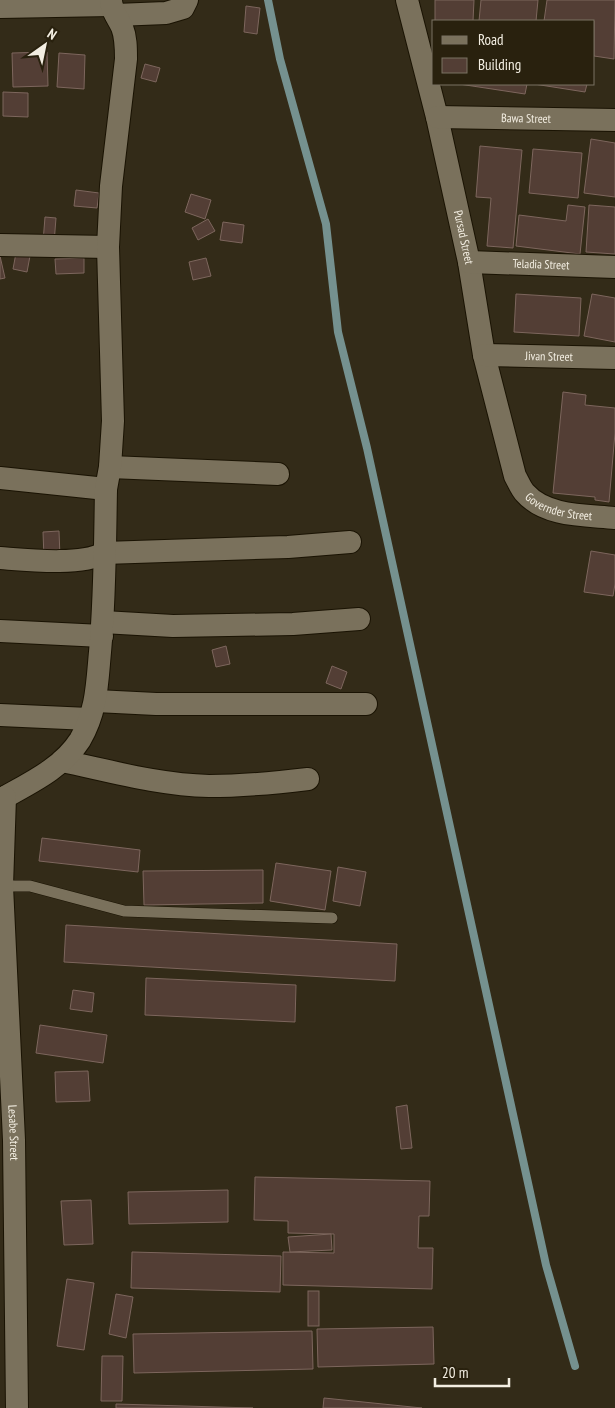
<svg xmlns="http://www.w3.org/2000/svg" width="615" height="1408" font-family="'PT Sans Narrow',sans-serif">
<rect width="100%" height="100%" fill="#332b18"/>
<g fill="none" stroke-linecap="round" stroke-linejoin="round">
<!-- stream -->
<path stroke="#75918f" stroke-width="8" d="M268 0 280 59 326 224 338 332 367 448 546 1265 575 1366"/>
</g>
<!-- building -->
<g fill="#533e35" stroke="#7d665d">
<path d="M435 0H474L473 21H435Z"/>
<path d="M481 0H538L536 21H479Z"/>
<path d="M547 0H615L614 59 594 56V21H544Z"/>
<path d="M246 6 260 8 257 34 244 32Z"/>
<path d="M47 52 48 86 13 87 12 53Z"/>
<path d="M59 53 85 55 84 89 57 87Z"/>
<path d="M145 64 160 68 156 82 141 78Z"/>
<path d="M459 84H527L525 94Z"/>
<path d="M534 84H587L585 92Z"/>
<path d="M3 92 28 93V117L3 116Z"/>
<path d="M591 139 615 143V197L584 193Z"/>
<path d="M480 146 522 150 513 248 487 246 491 198 476 197Z"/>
<path d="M533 149 582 153 578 198 529 193Z"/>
<path d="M76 190 99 193 97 208 74 206Z"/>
<path d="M191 194 211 200 205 219 185 212Z"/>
<path d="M568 205 585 207 580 254 516 246 519 215 566 221Z"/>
<path d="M589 205 615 207V254L586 252Z"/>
<path d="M45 217 56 218 54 243 43 242Z"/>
<path d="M208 219 215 231 198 240 192 228Z"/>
<path d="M223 222 244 225 242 243 220 240Z"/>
<path d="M16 253 30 256 27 272 13 269Z"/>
<path d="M0 256 5 278 0 279Z"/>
<path d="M84 258V273L56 274 55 259Z"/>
<path d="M206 258 211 276 193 280 189 262Z"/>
<path d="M516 294 581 298 579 336 514 332Z"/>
<path d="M592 294 615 298V342L584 336Z"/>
<path d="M563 392 586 395 585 405 615 408V433L609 502 595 500V497L553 493Z"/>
<path d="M59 531 60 557 44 558 43 532Z"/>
<path d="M591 551 615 555V584L613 596 584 592Z"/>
<path d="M226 646 230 664 216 667 212 650Z"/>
<path d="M332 666 347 672 341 689 326 683Z"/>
<path d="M42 838 140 850 138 872 39 861Z"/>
<path d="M276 863 331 871 325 910 270 901Z"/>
<path d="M338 867 366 872 360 906 333 901Z"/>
<path d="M263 870V903L144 905 143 871Z"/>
<path d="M66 925 397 944 395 981 64 962Z"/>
<path d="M146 978 296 985 295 1022 145 1015Z"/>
<path d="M73 990 94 993 92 1012 70 1009Z"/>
<path d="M40 1025 107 1035 103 1063 36 1053Z"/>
<path d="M88 1071 90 1101 56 1102 55 1072Z"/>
<path d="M407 1105 412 1148 401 1149 396 1107Z"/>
<path d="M255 1177 430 1181 429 1216H419L418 1248H433L432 1289 283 1285V1252L334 1253V1234L288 1233V1221L254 1220Z"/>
<path d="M228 1190V1222L129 1224 128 1192Z"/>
<path d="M91 1200 93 1244 64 1245 61 1201Z"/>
<path d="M331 1234 332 1250 290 1252 288 1237Z"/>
<path d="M132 1252 281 1256 280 1292 131 1288Z"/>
<path d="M67 1279 94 1283 84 1350 57 1346Z"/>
<rect x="308" y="1291" width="11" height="35"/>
<path d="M116 1294 133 1297 126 1338 109 1334Z"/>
<path d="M433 1327 434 1364 318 1367 317 1329Z"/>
<path d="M312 1331 313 1369 134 1373 133 1334Z"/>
<path d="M102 1356H123L122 1401H101Z"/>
<path d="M324 1398 422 1408H323Z"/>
<path d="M116 1404 253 1408H116Z"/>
</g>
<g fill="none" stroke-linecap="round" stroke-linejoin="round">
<defs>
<path id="lane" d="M2 886H30L124 911 332 918"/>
<g id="street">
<path id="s1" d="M407 0 437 117 469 262 484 355 515 476C518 481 521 489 525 493 546 517 586 515 615 518"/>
<path d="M0 7 111 5"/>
<path d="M116 15 166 13 183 8 187 0"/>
<path id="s2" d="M437 117 615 120"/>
<path d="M0 245 108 247"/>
<path id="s3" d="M469 262 615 267"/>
<path id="s4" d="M484 355 615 358"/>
<path d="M110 467 278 474"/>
<path d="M0 478 106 489"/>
<path d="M0 558C27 560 81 566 104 553L288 547 350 542"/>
<path d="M103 622 173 626 293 624 359 619"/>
<path d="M0 631 102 636"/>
<path d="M96 701 156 704H366"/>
<path d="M0 715 89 719"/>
<path d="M62 761C110 771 159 785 209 786 242 786 275 783 308 779"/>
<path d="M5 797C32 782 63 767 80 740 97 711 97 684 100 652 105 598 105 543 106 489L110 467 113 421 108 247 111 186 126 59C126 48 126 37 122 27 118 18 111 10 111 0"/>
<path id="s5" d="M5 797 2 886 14 1140 17 1408"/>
</g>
</defs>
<!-- lane casing -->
<use href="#lane" stroke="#1a1303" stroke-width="12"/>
<!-- street casing -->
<use href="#street" stroke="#1a1303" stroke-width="24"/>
<!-- lane -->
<use href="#lane" stroke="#7a715c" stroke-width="11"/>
<!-- street -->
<use href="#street" stroke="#7a715c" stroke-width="22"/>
</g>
<g text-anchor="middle" stroke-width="4" stroke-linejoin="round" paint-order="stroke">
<!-- street labels -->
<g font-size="12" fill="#f3eee2" stroke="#29210e">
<text dy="4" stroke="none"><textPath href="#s2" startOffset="89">Bawa Street</textPath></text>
<text dy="4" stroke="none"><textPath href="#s1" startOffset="244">Pursad Street</textPath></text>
<text dy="4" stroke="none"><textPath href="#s3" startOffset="72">Teladia Street</textPath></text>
<text dy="4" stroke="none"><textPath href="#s4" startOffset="65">Jivan Street</textPath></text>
<text dy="4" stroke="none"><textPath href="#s1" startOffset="546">Governder Street</textPath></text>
<text dy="4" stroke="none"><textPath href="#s5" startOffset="336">Lesabe Street</textPath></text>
</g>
</g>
<!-- legend -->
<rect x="432" y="20" width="162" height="65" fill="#29210e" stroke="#7a7363"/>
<rect x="442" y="36" width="25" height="8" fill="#7a715c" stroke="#7a7363"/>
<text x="478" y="45" font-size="15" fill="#f3eee2">Road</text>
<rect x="442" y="58" width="25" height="15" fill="#533e35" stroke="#7a7363"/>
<text x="478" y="70" font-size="15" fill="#f3eee2">Building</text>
<!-- north arrow -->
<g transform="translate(45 45) rotate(33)" stroke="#29210e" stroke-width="4" paint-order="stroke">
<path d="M0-4L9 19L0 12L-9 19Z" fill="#f3eee2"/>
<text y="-8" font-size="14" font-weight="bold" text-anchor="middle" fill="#f3eee2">N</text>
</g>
<!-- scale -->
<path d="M435 1378v8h74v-8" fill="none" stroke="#f3eee2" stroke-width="2.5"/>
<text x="442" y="1378" font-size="15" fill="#f3eee2" stroke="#29210e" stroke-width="4" paint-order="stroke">20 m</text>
</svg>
